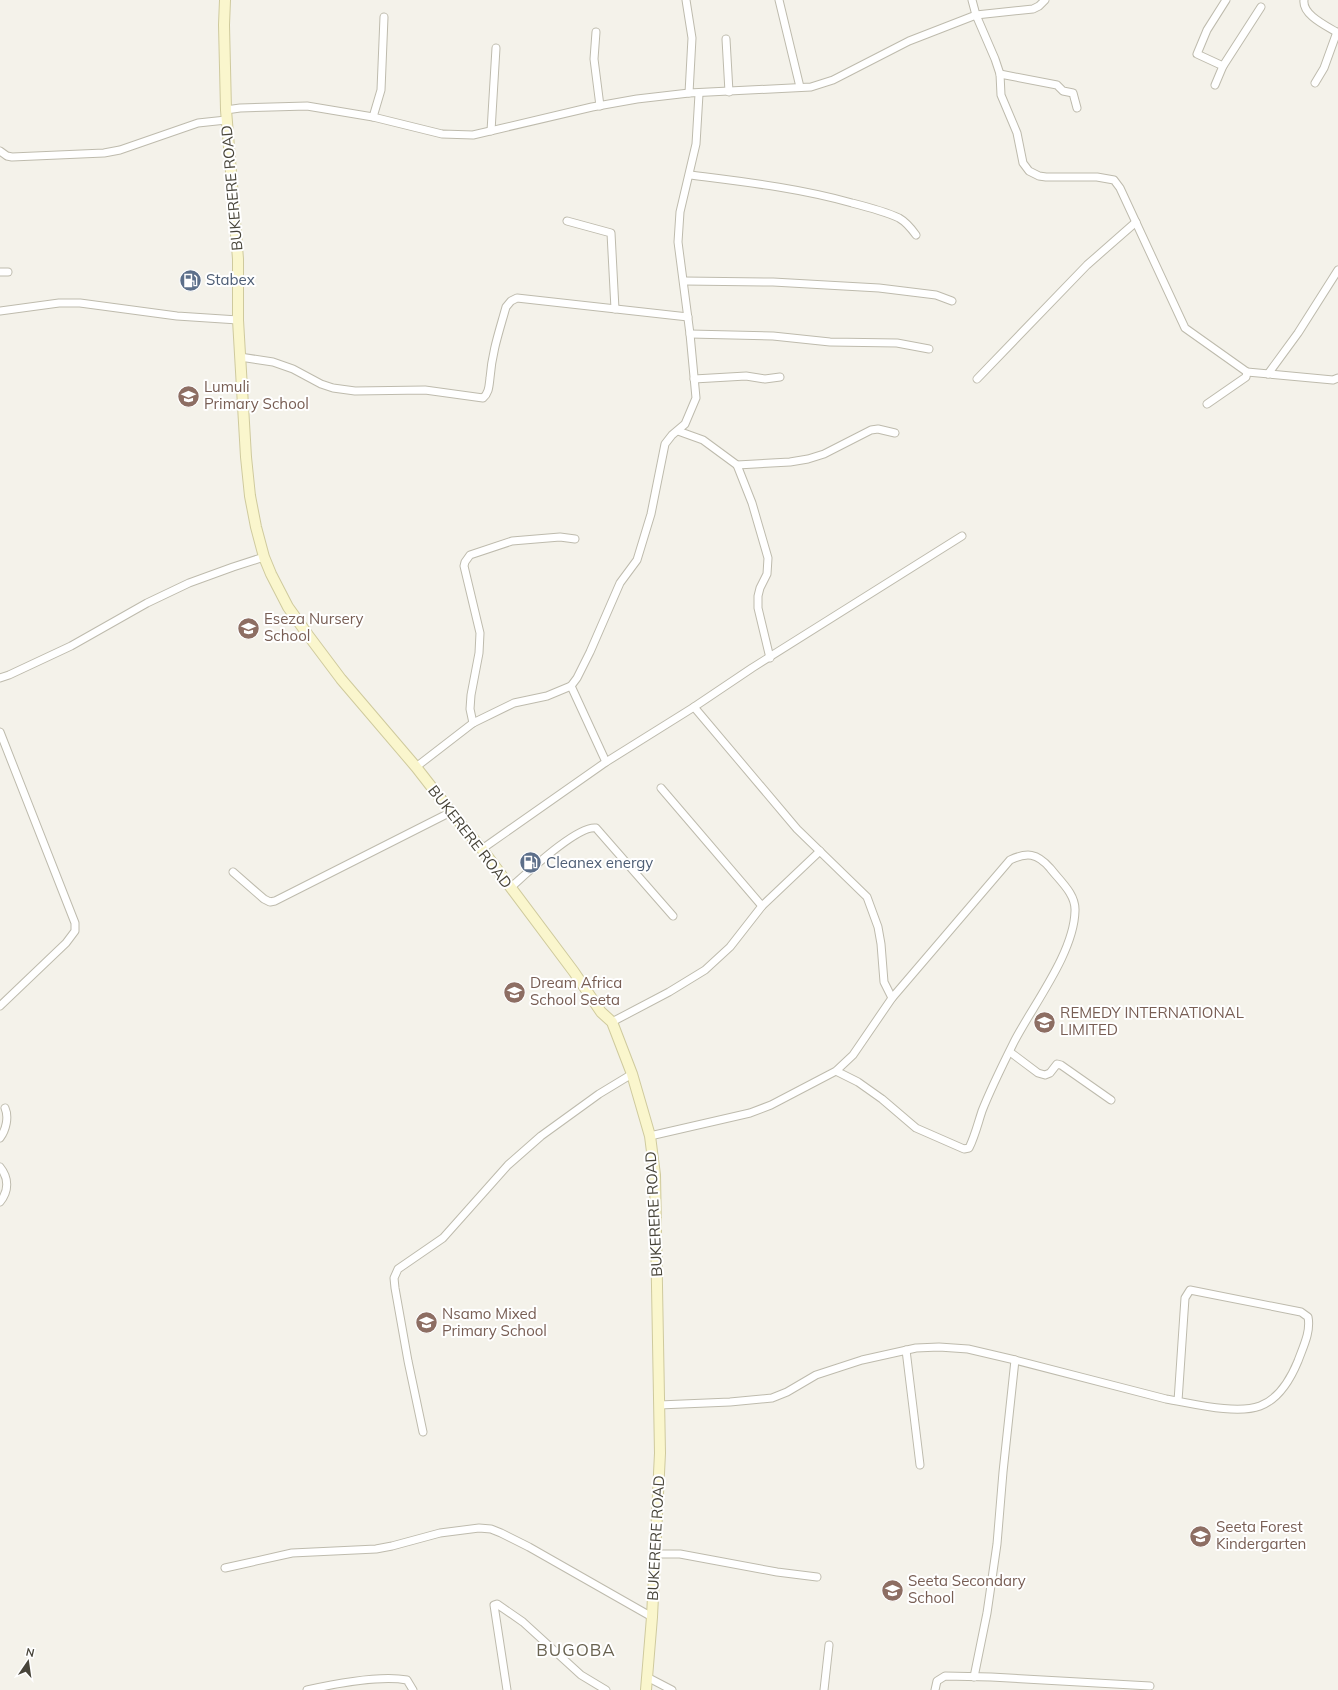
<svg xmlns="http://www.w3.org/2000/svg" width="1338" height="1690" font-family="Mulish,sans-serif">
<rect width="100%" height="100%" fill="#f4f2ea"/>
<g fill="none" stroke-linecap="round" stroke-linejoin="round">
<defs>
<g id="minor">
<path d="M686 0 692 38 689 93"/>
<path d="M779 0 800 87"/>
<path d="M972 0 976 15 995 59 1000 74 1001 95 1017 133 1023 163 1029 171 1039 176 1046 177H1097L1114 180 1120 188 1185 328 1247 372 1246 377 1207 404"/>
<path d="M1304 0C1302 15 1327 26 1338 33"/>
<path d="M596 32 594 59 600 106"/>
<path d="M726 39 729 92"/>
<path d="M1223 66 1261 7"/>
<path d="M1000 74 1057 85 1063 91 1073 93 1077 108"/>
<path d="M1315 83 1324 68 1337 32"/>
<path d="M1215 85 1223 66 1197 54 1207 30 1226 0"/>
<path d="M226 110 240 108 307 106 373 117 442 134 473 135 592 107 637 99 689 93 811 87 833 80 909 41 976 15 1033 9 1039 6 1045 0"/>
<path d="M373 117 381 90 384 17"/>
<path d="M491 131 496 48"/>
<path d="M0 151 7 156 12 157 104 153 120 150 198 123 226 120"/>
<path d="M690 175C745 182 799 188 852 203 868 207 884 211 899 218 906 222 911 228 916 235"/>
<path d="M567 221 611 233 615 309"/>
<path d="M0 272H8"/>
<path d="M684 281 773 282 879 288 936 295 952 301"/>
<path d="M0 311 59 303H80L177 316 238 320"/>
<path d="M690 334 773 336 830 342 897 343 929 349"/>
<path d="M240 357 273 362 293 369 321 384 333 388 355 391 425 390 483 398C489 393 489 386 490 378 492 352 499 332 506 307L511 301 517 298 688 317"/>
<path d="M1247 372 1333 380 1338 378"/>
<path d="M1268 374 1298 333 1338 270"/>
<path d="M694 379 746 376 765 379 780 377"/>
<path d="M977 379 1087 265 1136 222"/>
<path d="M678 431 703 440 737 465 790 462 808 459 824 454 871 430 878 429 895 433"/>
<path d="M737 465 752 503 768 558 767 574 760 588 758 596V608L770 658"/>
<path d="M0 678 9 675 71 646 147 603 189 583 233 567 264 557"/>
<path d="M571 686 606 762"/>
<path d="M694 707 797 829 867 897 878 927 881 944 884 982 892 998"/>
<path d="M473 723 470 709 471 695 479 653 480 633 464 566 465 562 470 555 512 541 560 537 575 539"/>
<path d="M0 732 75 923V931L66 943 0 1006"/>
<path d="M416 767 473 723 514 703 547 696 571 686 577 678 590 652 620 583 637 560 651 514 665 444 672 435 685 424 696 398 690 334 678 242 680 212 696 144 699 94"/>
<path d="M661 788 762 906"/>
<path d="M482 849 606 762 694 707 752 668 962 536"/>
<path d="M233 872 264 899 270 902 275 901 451 812"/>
<path d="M510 888C525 875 577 825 596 828L673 916"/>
<path d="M612 1022 669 992 705 970 730 947 762 906 820 851"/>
<path d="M1010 1052 1038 1073 1045 1075 1050 1073 1057 1064 1061 1065 1111 1100"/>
<path d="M650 1136 750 1113 771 1105 836 1071 853 1055 892 998 1010 860C1027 852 1037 853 1050 868 1060 881 1076 894 1075 911 1074 953 1033 1005 1014 1042 1003 1064 991 1088 982 1111 978 1123 975 1136 969 1148L964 1149 916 1128 882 1099 858 1082 836 1071"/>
<path d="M0 1138C6 1130 9 1117 5 1108"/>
<path d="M0 1167C9 1178 9 1191 0 1202"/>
<path d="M906 1350 920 1465"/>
<path d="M659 1405 730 1402 772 1398 787 1392 816 1375 862 1360 916 1348 939 1347 968 1349 1015 1360 1166 1399C1191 1403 1236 1415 1260 1406 1279 1399 1291 1378 1298 1361 1303 1347 1311 1332 1308 1317L1301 1312 1190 1290 1185 1298 1178 1401"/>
<path d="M423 1432 408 1361 395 1288 394 1278 398 1269 443 1238 508 1165 541 1136 599 1094 632 1074"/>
<path d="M656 1554H680L777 1572 817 1577"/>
<path d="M225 1568 292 1553 376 1549 392 1546 440 1533 479 1528 491 1529 501 1533 529 1547 652 1617"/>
<path d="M647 1677 672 1690"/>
<path d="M974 1677 987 1613 997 1544 1003 1472 1015 1360"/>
<path d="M307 1690C334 1684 380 1675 407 1680L413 1690"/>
<path d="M507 1690 494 1605 497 1604 523 1622 581 1675 606 1690"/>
<path d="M824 1690 829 1645"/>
<path d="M935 1690 937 1681 945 1676 991 1677 1150 1686"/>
</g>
<path id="secondary" d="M225 0 224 25 226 110 238 259V320L246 457 250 496 256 527 264 557 271 574 288 607 308 635 341 679 416 767 451 812 482 849 574 972 601 1012 612 1022 632 1074 650 1136 655 1175 660 1453 652 1617 646 1690"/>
</defs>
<!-- minor casing -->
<use href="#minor" stroke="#bebbad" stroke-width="9"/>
<!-- secondary casing -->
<use href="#secondary" stroke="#cfca9d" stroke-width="12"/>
<!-- minor -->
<use href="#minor" stroke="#fff" stroke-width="7"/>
<!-- secondary -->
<use href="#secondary" stroke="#faf6cd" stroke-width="10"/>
</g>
<!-- icons -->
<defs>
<symbol id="fuel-disc" viewBox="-11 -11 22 22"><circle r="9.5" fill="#5c6f8a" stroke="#fff"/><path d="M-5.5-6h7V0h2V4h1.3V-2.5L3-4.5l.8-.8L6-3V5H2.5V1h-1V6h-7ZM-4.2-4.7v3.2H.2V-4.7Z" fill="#fff"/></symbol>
<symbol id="school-disc" viewBox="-11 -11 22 22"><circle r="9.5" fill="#8d6e63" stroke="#fff"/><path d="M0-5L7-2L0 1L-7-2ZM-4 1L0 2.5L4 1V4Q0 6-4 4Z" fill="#fff"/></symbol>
</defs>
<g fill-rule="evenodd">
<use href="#fuel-disc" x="178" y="268" width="25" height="25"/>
<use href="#school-disc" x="176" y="384" width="25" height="25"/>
<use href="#school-disc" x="236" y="616" width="25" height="25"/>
<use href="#fuel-disc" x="518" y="850" width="25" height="25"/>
<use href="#school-disc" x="502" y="980" width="25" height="25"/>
<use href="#school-disc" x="1032" y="1010" width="25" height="25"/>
<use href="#school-disc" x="414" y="1310" width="25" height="25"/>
<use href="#school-disc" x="1188" y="1524" width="25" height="25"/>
<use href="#school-disc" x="880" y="1578" width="25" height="25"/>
</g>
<g text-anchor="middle" stroke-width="4" stroke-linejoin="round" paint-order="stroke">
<!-- street labels -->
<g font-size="15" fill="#474439" stroke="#fff">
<text transform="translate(232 188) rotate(-95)" y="5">BUKERERE ROAD</text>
<text transform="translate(470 837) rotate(52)" y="5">BUKERERE ROAD</text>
<text transform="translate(654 1214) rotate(-93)" y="5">BUKERERE ROAD</text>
<text transform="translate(656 1538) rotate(-87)" y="5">BUKERERE ROAD</text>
</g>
<!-- service labels -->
<g font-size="15" fill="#4e5e75" stroke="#fff" text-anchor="start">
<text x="206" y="285">Stabex</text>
<text x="546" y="868">Cleanex energy</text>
</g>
<!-- education labels -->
<g font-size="15" fill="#785e54" stroke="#fff" text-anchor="start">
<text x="204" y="392">Lumuli<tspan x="204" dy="17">Primary School</tspan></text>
<text x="264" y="624">Eseza Nursery<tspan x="264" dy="17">School</tspan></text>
<text x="530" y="988">Dream Africa<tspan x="530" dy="17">School Seeta</tspan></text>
<text x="1060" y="1018">REMEDY INTERNATIONAL<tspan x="1060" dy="17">LIMITED</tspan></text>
<text x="442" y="1319">Nsamo Mixed<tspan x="442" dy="17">Primary School</tspan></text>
<text x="1216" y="1532">Seeta Forest<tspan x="1216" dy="17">Kindergarten</tspan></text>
<text x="908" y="1586">Seeta Secondary<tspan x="908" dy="17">School</tspan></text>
</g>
<!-- quarter labels -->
<g font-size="17" letter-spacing="1" fill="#696351" stroke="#fff">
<text x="576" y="1656">BUGOBA</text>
</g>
</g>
<!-- north arrow -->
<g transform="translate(28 1662) rotate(13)" stroke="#ffffff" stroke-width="3" paint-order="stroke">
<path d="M0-3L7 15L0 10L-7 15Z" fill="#474439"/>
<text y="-6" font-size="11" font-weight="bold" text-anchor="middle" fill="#474439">N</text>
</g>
</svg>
